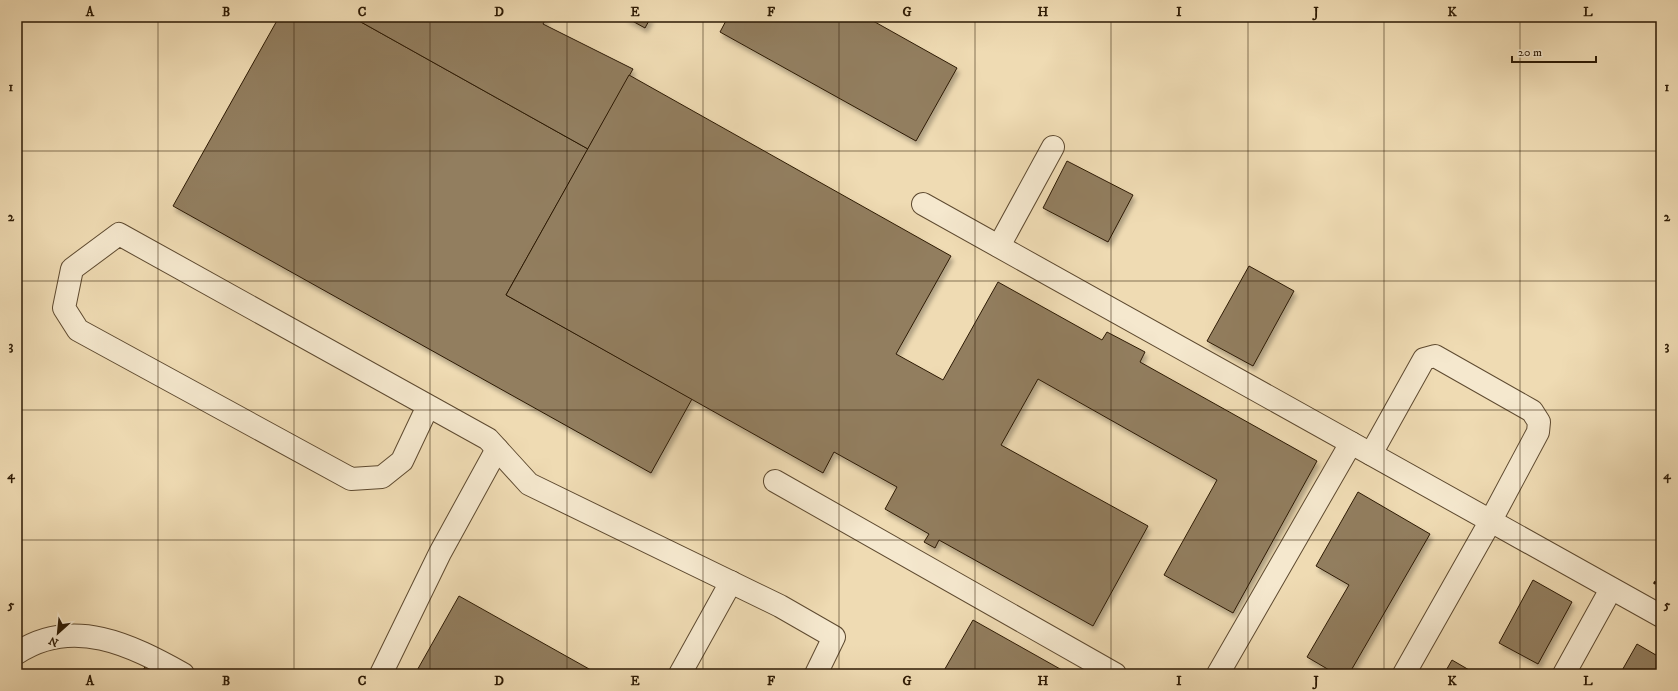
<svg xmlns="http://www.w3.org/2000/svg" width="1678" height="691" font-family="'IM FELL DW Pica',serif">
<defs>
<filter id="shadow"><feDropShadow dx="2.5" dy="4.5" stdDeviation="2" flood-color="#0004"/></filter>
</defs>
<rect width="100%" height="100%" fill="#efdbb3"/>
<filter id="stains"><feTurbulence type="fractalNoise" baseFrequency=".005" numOctaves="4"/><feColorMatrix values="0 0 0 0 .2 0 0 0 0 .09 0 0 0 0 .02 0 0 0 .5 -.17"/></filter>
<radialGradient id="worn" r=".72"><stop offset=".6" stop-color="#630" stop-opacity="0"/><stop offset="1" stop-color="#630" stop-opacity=".3"/></radialGradient>
<!-- building -->
<g fill="#927e5f" stroke="#2d1a04" filter="url(#shadow)">
<path d="M279 17H352L588 149 506 295 692 399 651 473 173 206Z"/>
<path d="M352 17H547L543 24 633 69 588 149Z"/>
<path d="M625 17H651L645 28Z"/>
<path d="M728 17H866L957 68 916 141 720 32Z"/>
<path d="M629 75 951 256 896 354 943 380 998 282 1102 340 1107 332 1145 352 1140 362 1317 461 1233 613 1164 575 1217 480 1038 379 1001 445 1148 526 1093 626 939 540 935 548 924 542 929 534 885 509 897 487 834 452 823 473 506 295Z"/>
<path d="M1067 161 1133 195 1108 242 1043 208Z"/>
<path d="M1249 266 1294 291 1253 366 1207 341Z"/>
<path d="M1358 492 1430 534 1349 674H1336L1307 657 1349 585 1316 566Z"/>
<path d="M1533 580 1572 602 1538 664 1499 643Z"/>
<path d="M459 596 598 674H415Z"/>
<path d="M973 620 1069 674H942Z"/>
<path d="M1637 644 1661 658V674H1620Z"/>
<path d="M1452 660 1476 674H1444Z"/>
<path d="M147 663 167 674H141Z"/>
</g>
<g fill="none" stroke-linecap="round" stroke-linejoin="round">
<defs>
<g id="minor">
<path d="M923 204 1661 616"/>
<path d="M999 246 1053 147"/>
<path d="M428 406 402 461 382 477 351 479 78 330 64 308 72 269 119 234 488 439 529 484 780 606 834 637 816 674"/>
<path d="M1371 454 1424 359 1435 356 1532 411 1539 422 1538 432 1490 522 1404 674"/>
<path d="M775 481 1115 674"/>
<path d="M17 653C73 616 131 645 183 674"/>
<path d="M381 674 440 553 497 449"/>
<path d="M680 674 731 582"/>
<path d="M1218 674 1351 443"/>
<path d="M1564 674 1611 589"/>
</g>
</defs>
<!-- minor casing -->
<use href="#minor" stroke="#5e4a30" stroke-width="24"/>
<!-- path -->
<path stroke="#2d1a04" stroke-width="2.5" stroke-dasharray="3 2" stroke-linecap="butt" d="M1654 584 1661 573"/>
<!-- minor -->
<use href="#minor" stroke="#f5e8ce" stroke-width="22"/>
</g>
<!-- grid -->
<path fill="none" stroke="#2d1a04" stroke-width="1" stroke-opacity="0.55" d="M158 17V674M294 17V674M430 17V674M567 17V674M703 17V674M839 17V674M975 17V674M1111 17V674M1248 17V674M1384 17V674M1520 17V674M17 151H1661M17 281H1661M17 410H1661M17 540H1661"/>
<!-- margin -->
<rect width="1678" height="691" fill="none" stroke="#efdbb3" stroke-width="44"/>
<!-- north arrow -->
<g transform="translate(58 633) rotate(207)" stroke="#f5e8ce" stroke-width="3" paint-order="stroke">
<path d="M0-3L7 15L0 10L-7 15Z" fill="#2d1a04"/>
<text y="-6" font-size="11" font-weight="bold" text-anchor="middle" fill="#2d1a04">N</text>
</g>
<!-- scale -->
<path d="M1512 56v6h84v-6" fill="none" stroke="#2d1a04" stroke-width="2"/>
<text x="1518" y="56" font-size="12" fill="#2d1a04" stroke="#f5e8ce" stroke-width="3" paint-order="stroke">20 m</text>
<rect x="22" y="22" width="1634" height="647" fill="none" stroke="#2d1a04" stroke-width="1.5"/>
<g font-size="13" text-anchor="middle" font-weight="bold" fill="#2d1a04">
<text x="90" y="16">A</text>
<text x="226" y="16">B</text>
<text x="362" y="16">C</text>
<text x="499" y="16">D</text>
<text x="635" y="16">E</text>
<text x="771" y="16">F</text>
<text x="907" y="16">G</text>
<text x="1043" y="16">H</text>
<text x="1179" y="16">I</text>
<text x="1316" y="16">J</text>
<text x="1452" y="16">K</text>
<text x="1588" y="16">L</text>
<text x="11" y="91">1</text>
<text x="1667" y="91">1</text>
<text x="11" y="221">2</text>
<text x="1667" y="221">2</text>
<text x="11" y="350">3</text>
<text x="1667" y="350">3</text>
<text x="11" y="479">4</text>
<text x="1667" y="479">4</text>
<text x="11" y="609">5</text>
<text x="1667" y="609">5</text>
<text x="90" y="685">A</text>
<text x="226" y="685">B</text>
<text x="362" y="685">C</text>
<text x="499" y="685">D</text>
<text x="635" y="685">E</text>
<text x="771" y="685">F</text>
<text x="907" y="685">G</text>
<text x="1043" y="685">H</text>
<text x="1179" y="685">I</text>
<text x="1316" y="685">J</text>
<text x="1452" y="685">K</text>
<text x="1588" y="685">L</text>
</g>
<rect width="100%" height="100%" filter="url(#stains)"/>
<rect width="100%" height="100%" fill="url(#worn)"/>
</svg>
